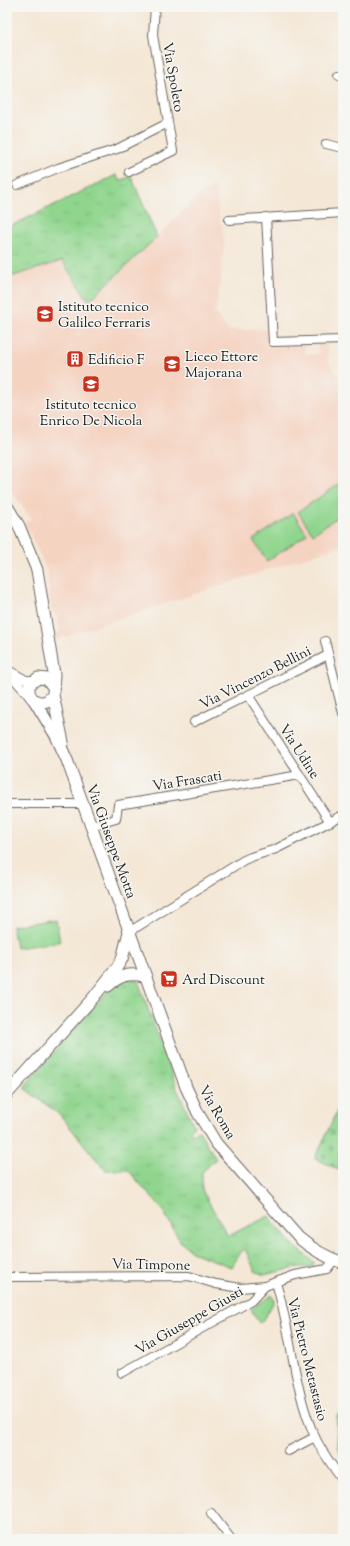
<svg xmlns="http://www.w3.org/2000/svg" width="350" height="1546" font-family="'Sorts Mill Goudy',serif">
<defs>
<pattern id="grass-tufts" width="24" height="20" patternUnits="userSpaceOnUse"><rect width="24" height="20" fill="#90d58e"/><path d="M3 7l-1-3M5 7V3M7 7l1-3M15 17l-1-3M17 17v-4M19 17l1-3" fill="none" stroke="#7cb67a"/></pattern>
<pattern id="cemetery-stones" width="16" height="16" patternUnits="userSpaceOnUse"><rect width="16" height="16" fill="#90d58e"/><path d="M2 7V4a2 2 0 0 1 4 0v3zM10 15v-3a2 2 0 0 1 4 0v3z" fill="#7cb67a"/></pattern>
</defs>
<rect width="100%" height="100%" fill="#f6f6f2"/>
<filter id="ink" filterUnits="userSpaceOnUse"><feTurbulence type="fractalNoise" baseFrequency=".025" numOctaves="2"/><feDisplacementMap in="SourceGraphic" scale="8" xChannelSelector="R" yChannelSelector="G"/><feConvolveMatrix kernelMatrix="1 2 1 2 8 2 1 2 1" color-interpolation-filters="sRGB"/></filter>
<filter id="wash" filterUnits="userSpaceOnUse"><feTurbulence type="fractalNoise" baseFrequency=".012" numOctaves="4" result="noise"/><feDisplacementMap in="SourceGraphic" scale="16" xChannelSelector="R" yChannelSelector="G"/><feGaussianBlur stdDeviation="0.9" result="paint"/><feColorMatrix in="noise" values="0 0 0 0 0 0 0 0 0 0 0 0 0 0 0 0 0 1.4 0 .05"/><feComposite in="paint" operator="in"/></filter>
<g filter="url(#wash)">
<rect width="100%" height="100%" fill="#f4e7d5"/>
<!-- built -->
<path fill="#f5d3c1" d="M215 187 220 224H222L224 245 221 278 215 313 228 331 269 329V342H266L267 347 304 345 305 355 318 354V345H328V360L330 364 343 381V545L55 640 54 637 60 630 57 616 51 610 47 571 25 522 31 519 13 493 11 494 7 488V278L62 261 89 301 157 237 189 205 198 194Z"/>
<!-- grass -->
<g fill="url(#grass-tufts)" stroke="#567855">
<path d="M116 175 120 181 131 176 157 237 89 301 62 261 7 278V228Z"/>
<path d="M127 978 138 981 177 1089 194 1126 190 1130 192 1134 199 1131 216 1159 202 1172V1190L228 1236 269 1216 289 1241 314 1262 313 1267H299L264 1275 255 1271 245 1249 240 1253 232 1267 194 1253 180 1241 162 1209 128 1170H105L60 1115 24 1088 27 1083 106 993 122 980Z"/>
</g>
<!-- cemetery -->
<path fill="url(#cemetery-stones)" stroke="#567855" d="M343 1098V1172L315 1158Z"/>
<!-- park -->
<g fill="#90d58e" stroke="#567855">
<path d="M342 482 343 513 313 534 298 512Z"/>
<path d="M293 513 307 534 267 561 253 540Z"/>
<path d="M56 919 60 942 16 948 12 926Z"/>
<path d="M272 1295 274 1301 265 1318 259 1323 251 1309Z"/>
<path d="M343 1414V1462C337 1446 336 1432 337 1415Z"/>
</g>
</g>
<g filter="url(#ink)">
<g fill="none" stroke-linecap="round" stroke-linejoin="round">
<defs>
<g id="street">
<path d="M339 74 343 75"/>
<path d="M326 144 343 148"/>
<path d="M129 172 173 151 153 35 155 7"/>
<path d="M17 185 58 168 117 149 168 123"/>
<path d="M266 217 273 342 343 340"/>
<path d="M229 220 343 213"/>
<path d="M325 641 343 713"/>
<path d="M7 671 30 697"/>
<path d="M10 671 26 680H33"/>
<path d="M248 695 330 822"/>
<path d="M194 722 328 655"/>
<path d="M7 804H84"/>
<path d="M91 826 116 819 118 805 300 775"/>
<path d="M129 932 244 860 251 857 276 849 343 815"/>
<path d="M7 1277 189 1276 216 1284 241 1288 265 1286 295 1275 327 1269 334 1260"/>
<path d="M276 1283C292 1333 293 1389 315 1437 322 1452 333 1467 343 1481"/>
<path d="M122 1373 251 1301 265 1286"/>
<path d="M288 1451 315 1437"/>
<path d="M211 1513 231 1539"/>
</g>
<g id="secondary">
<path d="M7 506 19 526 37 570 54 674 53 695 47 701C35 705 26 696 30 684L38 678 47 679 53 687"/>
<path d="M53 695 63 742"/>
<path d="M34 700 56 736 67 760 186 1087 198 1113 216 1143 299 1238C313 1250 326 1257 343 1263"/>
<path d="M108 986C121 975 127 973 145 976"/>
<path d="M7 1094 93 998 116 969 122 959 129 932"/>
</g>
</defs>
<!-- street casing -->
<use href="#street" stroke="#68635d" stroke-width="10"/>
<!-- secondary casing -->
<use href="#secondary" stroke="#68635d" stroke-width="13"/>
<!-- street -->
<use href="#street" stroke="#fff" stroke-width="8"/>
<!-- secondary -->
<use href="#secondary" stroke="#fff" stroke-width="11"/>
</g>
</g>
<!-- icons -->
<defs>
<symbol id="school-square" viewBox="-11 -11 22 22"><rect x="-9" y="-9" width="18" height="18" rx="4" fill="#c8321e" stroke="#f6f6f2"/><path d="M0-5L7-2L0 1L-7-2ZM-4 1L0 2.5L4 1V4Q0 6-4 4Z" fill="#fff"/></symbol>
<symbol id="building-square" viewBox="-11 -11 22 22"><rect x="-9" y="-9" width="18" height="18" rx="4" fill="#c8321e" stroke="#f6f6f2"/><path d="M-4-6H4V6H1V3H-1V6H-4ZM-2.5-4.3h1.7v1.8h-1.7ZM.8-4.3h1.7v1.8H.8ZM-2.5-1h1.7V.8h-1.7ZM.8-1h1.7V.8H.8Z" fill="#fff"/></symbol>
<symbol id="supermarket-square" viewBox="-11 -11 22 22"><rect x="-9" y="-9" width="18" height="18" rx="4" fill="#c8321e" stroke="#f6f6f2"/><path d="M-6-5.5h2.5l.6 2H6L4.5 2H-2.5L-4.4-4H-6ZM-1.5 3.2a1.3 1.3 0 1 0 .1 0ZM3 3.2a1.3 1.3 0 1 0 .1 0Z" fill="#fff"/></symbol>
</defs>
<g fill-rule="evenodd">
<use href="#school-square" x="35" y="304" width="20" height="20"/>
<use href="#building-square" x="65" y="349" width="20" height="20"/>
<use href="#school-square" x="162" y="354" width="20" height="20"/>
<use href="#school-square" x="81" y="374" width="20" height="20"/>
<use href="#supermarket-square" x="159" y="969" width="20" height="20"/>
</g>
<g text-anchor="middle" stroke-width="3" stroke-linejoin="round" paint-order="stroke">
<!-- street labels -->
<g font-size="14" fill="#1c1c1c" stroke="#f6f6f2">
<text transform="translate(174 77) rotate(80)" y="5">Via Spoleto</text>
<text transform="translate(255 677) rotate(-27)" y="5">Via Vincenzo Bellini</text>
<text transform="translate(300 751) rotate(57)" y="5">Via Udine</text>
<text transform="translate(187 780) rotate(-9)" y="5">Via Frascati</text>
<text transform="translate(112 841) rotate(70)" y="5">Via Giuseppe Motta</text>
<text transform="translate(218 1112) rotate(60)" y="5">Via Roma</text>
<text transform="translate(151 1264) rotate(1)" y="5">Via Timpone</text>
<text transform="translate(189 1320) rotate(-30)" y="5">Via Giuseppe Giusti</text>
<text transform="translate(308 1359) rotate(76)" y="5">Via Pietro Metastasio</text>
</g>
<!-- poi labels -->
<g font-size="14" fill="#1c1c1c" stroke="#f6f6f2" text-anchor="start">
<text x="58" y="311">Istituto tecnico<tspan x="58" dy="16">Galileo Ferraris</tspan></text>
<text x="185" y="361">Liceo Ettore<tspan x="185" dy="16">Majorana</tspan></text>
<text x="88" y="364">Edificio F</text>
<text x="91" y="409" text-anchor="middle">Istituto tecnico<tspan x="91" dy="16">Enrico De Nicola</tspan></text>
<text x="182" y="984">Ard Discount</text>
</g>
</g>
<!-- margin -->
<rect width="350" height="1546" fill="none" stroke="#f6f6f2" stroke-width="24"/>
</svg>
